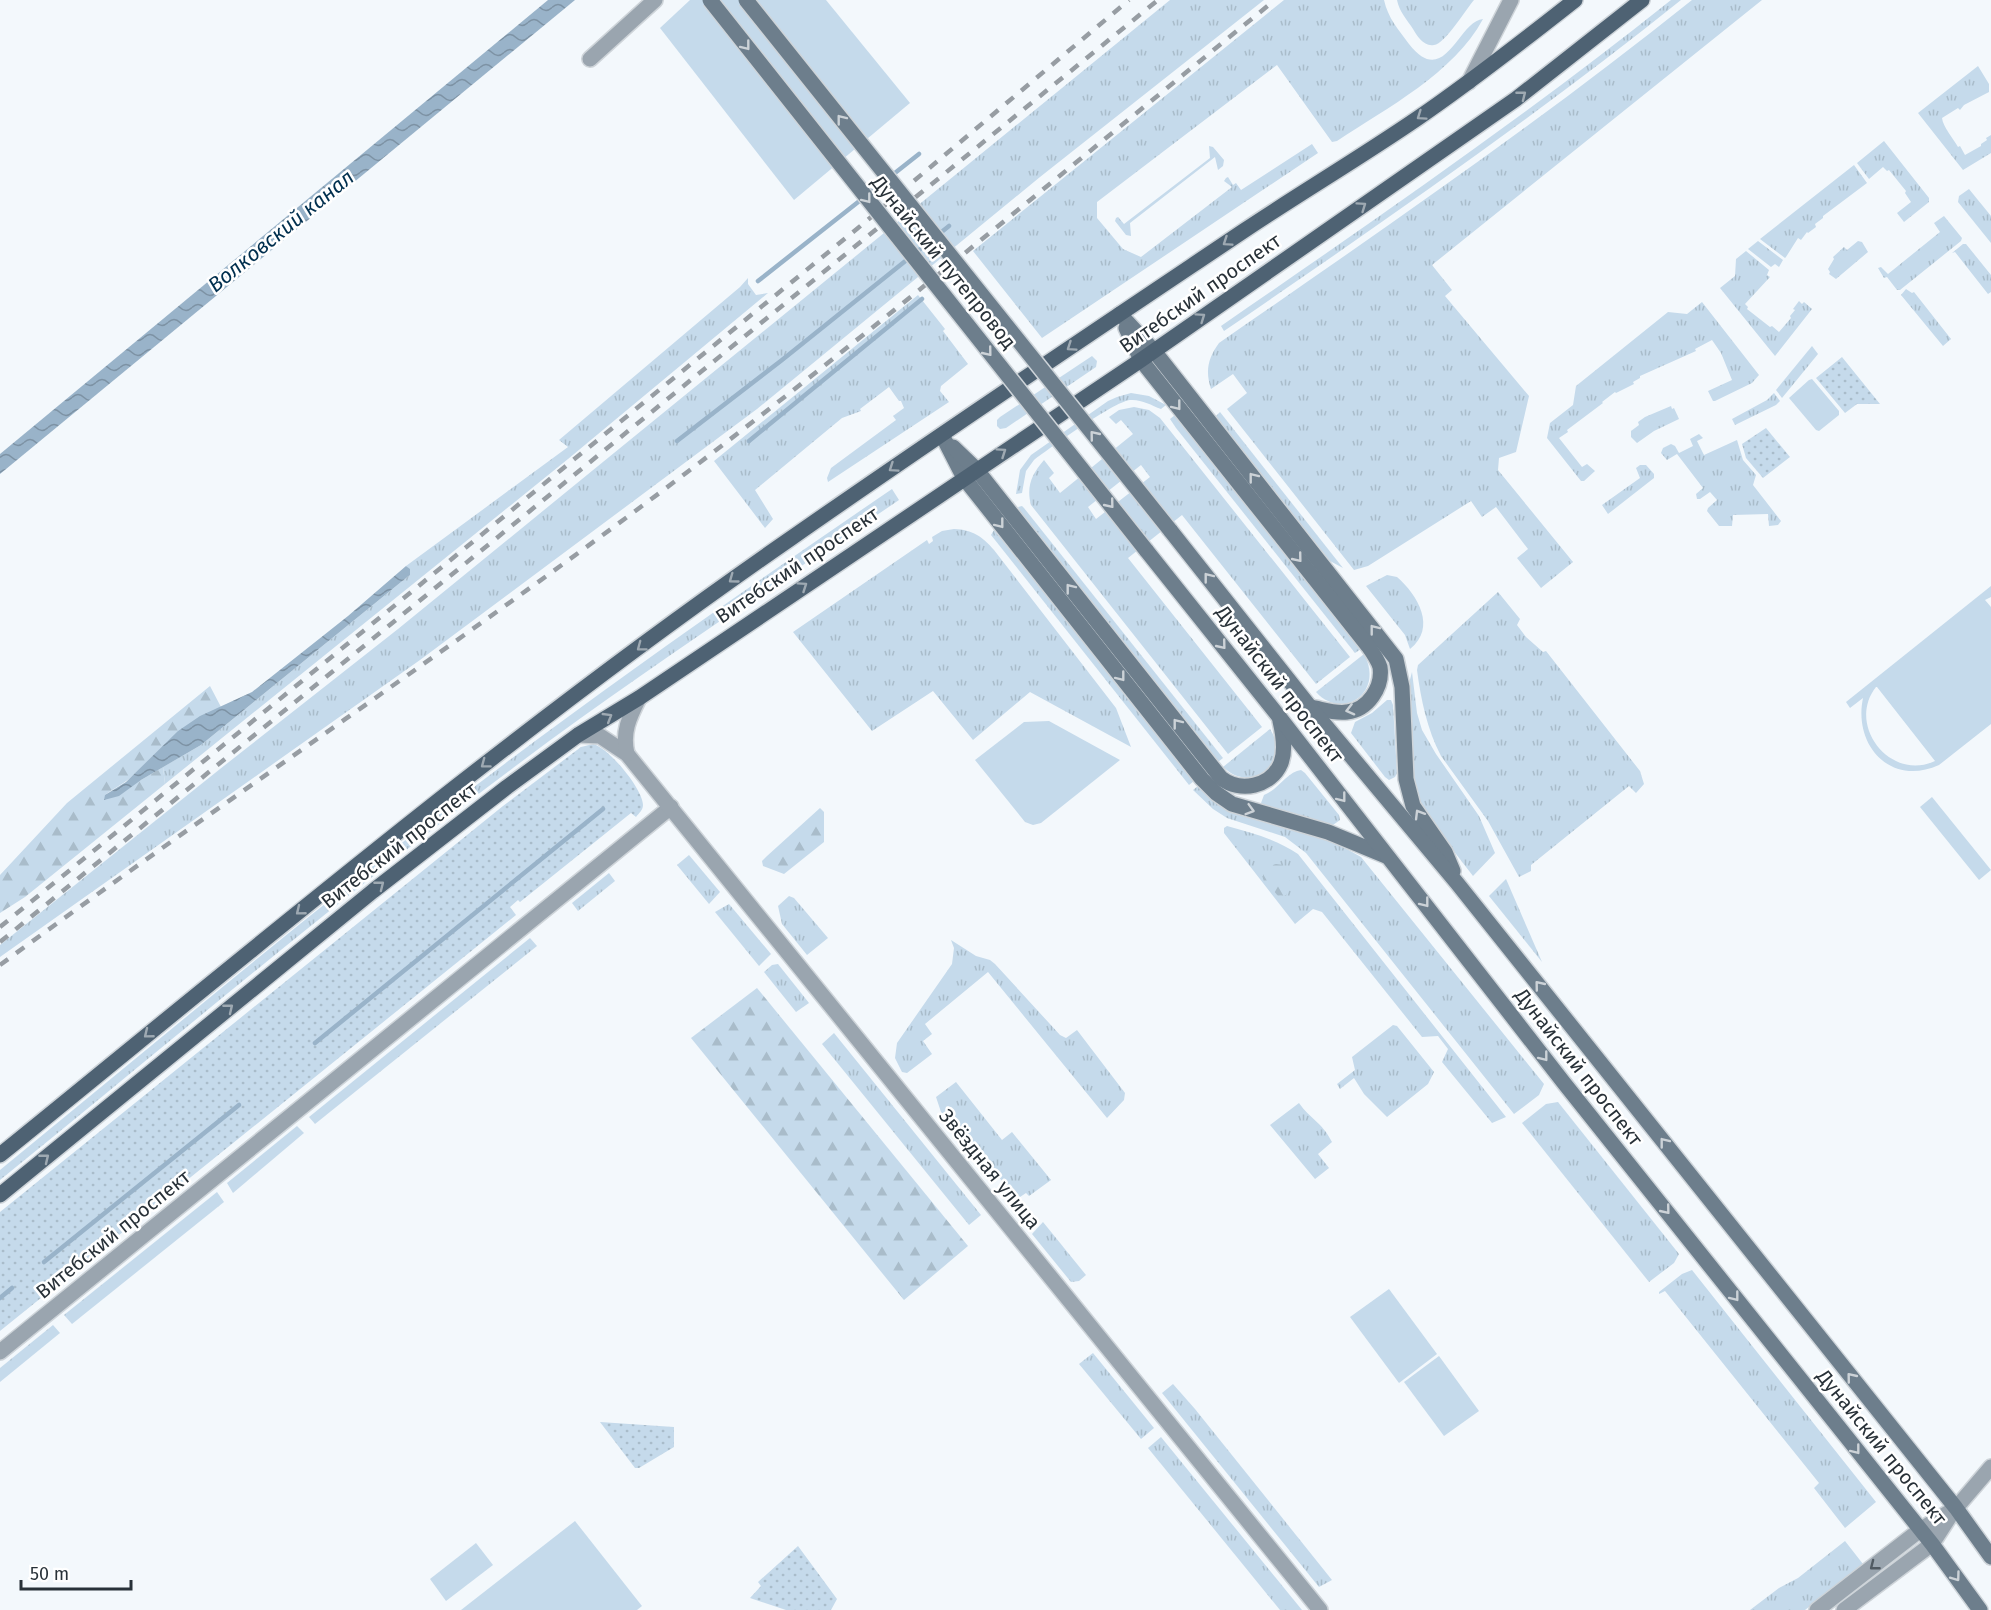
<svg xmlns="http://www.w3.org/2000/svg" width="1991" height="1610" font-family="'Fira Sans',sans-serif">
<defs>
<pattern id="grass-tufts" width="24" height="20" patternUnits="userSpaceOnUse" patternTransform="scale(1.5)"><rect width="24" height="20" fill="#c5daeb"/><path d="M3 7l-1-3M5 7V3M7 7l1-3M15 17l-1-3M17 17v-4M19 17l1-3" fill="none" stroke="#a9bcca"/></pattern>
<pattern id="forest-firs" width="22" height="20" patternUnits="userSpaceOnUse" patternTransform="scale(1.5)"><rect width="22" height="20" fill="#c5daeb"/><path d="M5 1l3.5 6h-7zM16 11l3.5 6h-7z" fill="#a9bcca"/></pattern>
<pattern id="park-dots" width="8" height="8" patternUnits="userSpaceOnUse" patternTransform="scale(1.5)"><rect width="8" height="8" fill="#c5daeb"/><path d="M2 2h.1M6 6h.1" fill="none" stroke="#a9bcca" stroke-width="1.8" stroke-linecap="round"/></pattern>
<pattern id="water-waves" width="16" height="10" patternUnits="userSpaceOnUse" patternTransform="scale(1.5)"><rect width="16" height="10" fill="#99b3c9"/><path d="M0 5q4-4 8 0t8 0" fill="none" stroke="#7d92a4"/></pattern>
</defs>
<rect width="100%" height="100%" fill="#f3f8fc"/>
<!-- grass -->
<g fill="url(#grass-tufts)" fill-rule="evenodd">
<path d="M1170 0H1264L1040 177 757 409 420 660 0 957V945L220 769 398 629Z"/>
<path d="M1284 0H1384C1388 18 1398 29 1409 44 1445 90 1458 21 1483 19 1454 73 1387 108 1337 141L1332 142 1277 65 1097 202V218L1123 249 1141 257 1232 187 1224 181 1226 178 1228 177 1233 185 1236 183 1241 190 1312 144 1318 153 1042 338 973 251Z"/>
<path d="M1397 0H1474C1466 9 1445 44 1434 45 1424 47 1417 36 1413 29 1407 20 1399 11 1397 0Z"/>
<path d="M1671 0H1681C1534 118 1379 225 1224 331L1221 326C1373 221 1526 116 1671 0Z"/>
<path d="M1692 0H1762L1432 265 1452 290 1445 296 1529 396 1516 452 1499 458 1498 470 1573 562 1541 588 1517 558 1528 549 1496 507 1482 517 1471 501 1368 566 1354 570 1227 409 1247 393 1233 374 1211 389C1205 371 1208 358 1219 343 1379 232 1540 122 1692 0Z"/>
<path d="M1978 66 1989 84V92L1964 105 1960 110 1958 108 1942 118C1943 127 1953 138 1958 147L1960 146 1965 155 1981 146V144L1987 140 1986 138 1991 135V153L1963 170 1918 113Z"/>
<path d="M1884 141 1929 198V202L1904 222 1897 213 1911 202 1905 193 1906 191 1889 170 1887 171 1883 167 1869 179 1857 163Z"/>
<path d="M1209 146 1213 147 1224 160 1223 166 1218 170 1215 157 1130 223 1131 236 1126 235 1115 221 1116 218 1118 217 1124 224 1210 158Z"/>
<path d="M1854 165 1867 183 1823 216V218L1815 224 1816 227 1808 233 1807 232 1801 240 1798 238 1786 257 1785 258 1760 239Z"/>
<path d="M1969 189 1991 216V243L1958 202 1959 196Z"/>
<path d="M1944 216 1962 238 1961 241 1900 290H1897L1887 277 1884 278 1878 268 1881 267 1888 274 1940 232 1934 223Z"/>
<path d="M1758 241 1783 260 1779 267 1775 264 1771 267 1748 249Z"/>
<path d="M1858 241 1862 242 1868 252 1836 279 1829 274 1830 272 1828 269 1834 259 1833 257 1844 247 1847 250Z"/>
<path d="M1963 244H1966L1991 275V292L1988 294 1955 252 1952 253Z"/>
<path d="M1746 251 1769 270 1767 275 1770 277 1745 304 1748 307 1747 309 1770 327 1772 326 1779 332 1791 318 1790 316 1795 310 1793 309 1799 301 1802 304 1804 302 1812 309 1775 356 1720 288 1735 276 1736 259Z"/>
<path d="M748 278V284L756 295 768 293 568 459 165 784 163 767 201 745 406 578 410 575V570L406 566 568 447 559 440 740 287Z"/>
<path d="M1906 289 1912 293 1914 292 1951 339 1943 346 1901 295Z"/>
<path d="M918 295 945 329 943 331 968 364 941 386 940 391 949 402 828 482 827 478 831 468 896 420 893 416 904 408 901 401H899L889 387 860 409 861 411 842 418 755 490 773 519 765 528 714 461Z"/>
<path d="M1702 302 1759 375 1752 383 1715 401H1713L1708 391 1732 380 1721 353 1712 340 1695 349 1696 351 1640 376V378L1633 382 1634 384 1616 393 1615 392 1602 402 1603 403 1567 430 1568 432 1559 438 1582 467 1587 464 1595 471 1584 481H1581L1547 438 1550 423 1573 405 1576 386 1668 312 1687 314Z"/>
<path d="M1812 346 1818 354 1782 398 1776 390Z"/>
<path d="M1092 356 1097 361 1096 367 1006 428 1000 429 997 426V420L1000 417Z"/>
<path d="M1131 393 1149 396 1166 405 1161 409C1151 405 1141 399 1130 400 1113 402 1050 448 1034 460L1026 471 1022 493 1016 494 1020 470 1031 455 1108 401 1117 397Z"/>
<path d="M1774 393 1780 401 1776 405 1735 425 1732 419 1767 400Z"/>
<path d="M1671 406 1672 409 1674 408 1679 419 1654 431 1637 443 1631 437V431L1639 425 1638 422 1645 417Z"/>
<path d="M1134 407 1149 410 1160 418 1350 657 1316 684 1182 515 1128 558 1262 727 1228 754 1031 505C1026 486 1032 474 1044 460L1054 473 1049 478 1060 493 1133 434 1121 420 1116 424 1109 417 1119 410ZM1141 465 1150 477 1096 519 1088 507Z"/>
<path d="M1220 412 1343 568 1330 561 1215 417Z"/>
<path d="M1175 415 1361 649 1355 653 1176 428 1170 419Z"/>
<path d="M1699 434 1703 438 1697 441 1704 455 1737 440 1743 460 1756 475 1753 485 1781 521 1778 525 1769 526 1768 514 1733 515 1732 526H1719L1707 511 1708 508 1717 500 1710 492 1700 499H1697L1696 494 1703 488 1677 454 1667 460 1661 453 1663 448 1671 444 1675 446 1679 453 1693 446 1690 439Z"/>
<path d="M1646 465 1654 474V478L1608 514 1602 505 1640 478 1636 468 1640 465Z"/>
<path d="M892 489 899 500C770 588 638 674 513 768 337 900 170 1042 0 1180V1170C146 1051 290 929 439 814 586 700 737 595 892 489Z"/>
<path d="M1022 506 1024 508 1223 758 1218 762 1022 515 1018 507Z"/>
<path d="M954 529C973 530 982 536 994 550L1116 708 1131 747 1030 692 973 740 933 691 872 731 793 632 927 540 929 544 933 541 932 537 942 531Z"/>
<path d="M994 530 1194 781 1189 785 991 535Z"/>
<path d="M1387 575 1397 577C1418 595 1437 628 1410 649L1405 635 1366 586Z"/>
<path d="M1498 592 1520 619 1517 625 1526 637 1543 652 1546 651 1640 771 1644 784 1636 793 1629 786 1531 865V871L1519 877 1488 821 1441 756C1427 729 1421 700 1417 670L1418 665Z"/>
<path d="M1364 654C1385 693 1342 721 1316 692Z"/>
<path d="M1412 672 1417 713 1422 730 1436 754 1479 816 1495 853 1473 876 1422 810 1413 781 1408 687Z"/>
<path d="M1387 700H1391L1393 705 1397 773 1395 777 1389 780 1385 777 1351 733 1355 722 1372 713Z"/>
<path d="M1270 729C1292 763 1252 795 1223 767Z"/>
<path d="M1301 770 1305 773 1339 815 1340 820 1333 825 1265 807 1261 803 1264 795C1278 790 1288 771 1301 770Z"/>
<path d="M1198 786 1213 801 1229 812 1336 843 1361 857 1544 1084 1539 1095 1514 1114 1306 853 1285 837 1227 818 1213 809 1193 790Z"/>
<path d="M1227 826C1252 833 1276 839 1298 854L1506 1117 1492 1123 1442 1062 1448 1049 1438 1036 1422 1037 1322 912 1313 909 1295 924 1224 833V828Z"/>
<path d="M689 855 720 892 709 904 677 865Z"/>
<path d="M609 873 615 881 578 911 572 903Z"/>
<path d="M1506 879 1542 962 1489 896Z"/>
<path d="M789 896 794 898 828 938 807 955 782 924 778 906Z"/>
<path d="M729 904 771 954 759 966 715 912Z"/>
<path d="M530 938 537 946 315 1124 309 1117Z"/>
<path d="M951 940 976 956 990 960 995 964 1060 1035 1066 1038 1077 1030 1125 1093 1124 1100 1107 1118 988 972 925 1024 932 1034 923 1041 932 1054 907 1073 902 1072 895 1058 897 1043 952 964 954 948Z"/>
<path d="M778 964 809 1003 796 1012 764 972 772 965Z"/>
<path d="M1393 1025 1397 1026 1434 1072 1428 1084 1387 1117 1364 1094 1354 1078 1340 1089 1337 1084 1355 1070 1352 1057Z"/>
<path d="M834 1033 981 1215 969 1225 822 1044Z"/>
<path d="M956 1082 1002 1140 1012 1132 1051 1180 1029 1196 1026 1193 1017 1199 988 1164 985 1166 941 1112 936 1097Z"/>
<path d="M1558 1102 1679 1254 1674 1263 1649 1282 1522 1123 1546 1104Z"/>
<path d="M1299 1103C1310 1119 1322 1122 1332 1142L1318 1154 1329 1168 1315 1179 1270 1125Z"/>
<path d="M297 1126 304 1133 233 1193 227 1183Z"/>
<path d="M217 1192 224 1202 72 1324 64 1315Z"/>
<path d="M1043 1222 1086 1275 1079 1281 1071 1282 1032 1234Z"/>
<path d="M1692 1270 1876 1502 1845 1528 1814 1488 1819 1483 1665 1291 1659 1294V1292L1682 1274Z"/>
<path d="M53 1325 60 1333 0 1382V1368Z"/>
<path d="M1093 1353 1154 1428 1141 1439 1079 1364Z"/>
<path d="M1173 1384 1195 1409 1332 1580 1319 1587 1162 1393Z"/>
<path d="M1161 1437 1302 1610H1280L1148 1448Z"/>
<path d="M1845 1541 1863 1564 1805 1610H1750L1779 1588 1798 1578Z"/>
</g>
<!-- forest -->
<g fill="url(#forest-firs)">
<path d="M210 686 221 707C181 725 161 751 129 779 121 785 113 789 105 795L141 780 163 767 165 784 25 897 0 913V875L67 803Z"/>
<path d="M820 808 824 812V842L784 874 763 866 762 861 767 856Z"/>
<path d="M1276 864 1283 865 1291 885 1286 895 1278 896 1263 878V871L1265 867Z"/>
<path d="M757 988 968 1246 904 1300 691 1038Z"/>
</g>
<!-- park -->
<g fill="url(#park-dots)">
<path d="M1842 357 1880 404H1857L1845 413 1816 378Z"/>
<path d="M1766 428 1790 457 1763 478 1746 458 1742 444Z"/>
<path d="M593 744C608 747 643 789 643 805 643 810 639 813 636 817L631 813 520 902 518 900 510 907 516 915 0 1331V1212L503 806 581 747Z"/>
<path d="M600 1422 674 1427V1447L639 1468H635Z"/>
<path d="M798 1546 837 1599 831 1610H786L750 1598 761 1586 758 1582Z"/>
</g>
<!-- pitch -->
<g fill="#c5daeb" fill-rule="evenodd">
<path d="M690 0H826L910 103 794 200 660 28Z"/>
<path d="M1812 379 1839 411V415L1819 431 1816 430 1789 398 1809 380Z"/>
<path d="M1991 586V597L1985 600 1991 607V724L1939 765C1891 787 1853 746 1863 698L1850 708 1846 702ZM1876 687H1877L1935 761C1890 782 1846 725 1876 687Z"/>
<path d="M1049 721 1120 760 1041 823 1033 825 1025 822 975 760 1024 722Z"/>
<path d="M1932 797 1991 870 1979 880 1920 807Z"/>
<path d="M1389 1289 1437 1354 1399 1383 1350 1317Z"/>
<path d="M1439 1356 1479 1411 1444 1436 1404 1382Z"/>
<path d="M575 1521 642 1606 637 1610H461Z"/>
<path d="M476 1543 493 1565 446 1601 430 1579Z"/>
</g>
<!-- water -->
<g fill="url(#water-waves)">
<path d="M548 0H575L0 474V454Z"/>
<path d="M406 566 410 569V575L406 578 201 745 141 780 119 796 104 800 105 795 126 782 178 731 200 716 252 692 348 616Z"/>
</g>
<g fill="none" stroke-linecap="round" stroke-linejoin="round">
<!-- stream -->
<g stroke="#99b3c9" stroke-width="4.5">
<path d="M758 281 919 154"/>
<path d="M677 441 782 360 949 226"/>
<path d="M749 441 922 299"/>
<path d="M315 1043 603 809"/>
<path d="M44 1262 239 1105"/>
<path d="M0 1298 12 1288"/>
</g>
<defs>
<g id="minor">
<path d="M590 59 655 0"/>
<path d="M1469 82 1511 0"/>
<path d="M0 1352 671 807"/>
<path d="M1956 1508 1991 1467"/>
</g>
<g id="tertiary">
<path d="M578 735 600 736 627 754 1320 1610"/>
<path d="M627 754C622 732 629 718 639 698"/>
<path d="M1817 1610 1920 1530 1956 1508"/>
<path d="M1844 1610 1932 1544 1952 1513"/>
</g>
<g id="secondary">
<path d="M1120 314 1154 351 1396 659 1402 687 1406 779 1413 806 1445 852 1453 871"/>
<path d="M1126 328 1141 360 1368 646C1373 653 1378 660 1380 667 1383 687 1368 710 1347 712 1335 714 1322 709 1310 707"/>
<path d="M942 435 964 478 1202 779 1216 793 1232 804 1328 832 1386 856"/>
<path d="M953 447 976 469 1221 778C1240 793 1271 787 1281 763 1286 750 1283 734 1280 721"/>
<path d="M1170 530 1310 707 1457 883 1956 1508 1991 1557"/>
<path d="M1146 550 1280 718 1564 1083 1932 1544 1980 1610"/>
</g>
<g id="primary">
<path d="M0 1155C259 945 515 729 790 539 940 434 1093 332 1245 230 1302 192 1361 157 1418 118 1472 81 1523 41 1575 0"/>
<path d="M0 1195 373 891 507 787 578 735 639 698 1141 360 1516 99 1642 0"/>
</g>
</defs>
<!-- minor casing -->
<use href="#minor" stroke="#ced4d9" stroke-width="18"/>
<!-- tertiary casing -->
<use href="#tertiary" stroke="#ced4d9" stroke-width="18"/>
<!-- secondary casing -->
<use href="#secondary" stroke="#ced4d9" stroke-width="18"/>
<!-- primary casing -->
<use href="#primary" stroke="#ced4d9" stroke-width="18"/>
<!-- minor -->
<use href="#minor" stroke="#9aa5af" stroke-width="15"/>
<!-- tertiary -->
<use href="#tertiary" stroke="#9aa5af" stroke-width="15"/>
<!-- secondary -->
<use href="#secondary" stroke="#6d7e8c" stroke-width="15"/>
<!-- primary -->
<use href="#primary" stroke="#4e6273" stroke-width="15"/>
<!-- rail -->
<g stroke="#979da3" stroke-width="4.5" stroke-dasharray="10 10" stroke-linecap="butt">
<path d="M0 927 858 228 1129 0"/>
<path d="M0 942 1158 0"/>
<path d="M0 965C227 798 461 643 686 473 886 321 1079 159 1275 0"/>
</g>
<defs>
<g id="secondary-bridge">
<path d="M710 0 1146 550"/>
<path d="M746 0 1170 530"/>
</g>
</defs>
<!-- secondary-bridge casing -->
<use href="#secondary-bridge" stroke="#ced4d9" stroke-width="18" stroke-linecap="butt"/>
<!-- secondary-bridge -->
<use href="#secondary-bridge" stroke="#6d7e8c" stroke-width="15"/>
</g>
<!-- one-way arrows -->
<defs><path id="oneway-chevron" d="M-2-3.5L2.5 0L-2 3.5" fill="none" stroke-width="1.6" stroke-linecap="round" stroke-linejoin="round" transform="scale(1.5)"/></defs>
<g stroke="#ccd2d7">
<use href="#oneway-chevron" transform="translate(746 46) rotate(52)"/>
<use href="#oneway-chevron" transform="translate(841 119) rotate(-128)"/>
<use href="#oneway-chevron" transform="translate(867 199) rotate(52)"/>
<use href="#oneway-chevron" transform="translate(988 352) rotate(51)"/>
<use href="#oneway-chevron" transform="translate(1177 406) rotate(52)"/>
<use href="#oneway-chevron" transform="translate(1094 435) rotate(-129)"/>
<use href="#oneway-chevron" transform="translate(1253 477) rotate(-128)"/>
<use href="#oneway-chevron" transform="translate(1110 504) rotate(51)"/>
<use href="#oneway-chevron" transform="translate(1000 524) rotate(52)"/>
<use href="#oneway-chevron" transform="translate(1298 558) rotate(51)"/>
<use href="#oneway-chevron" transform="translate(1208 577) rotate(-128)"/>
<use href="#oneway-chevron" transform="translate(1070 588) rotate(-128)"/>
<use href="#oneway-chevron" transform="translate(1374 629) rotate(-128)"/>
<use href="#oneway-chevron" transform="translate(1222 645) rotate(51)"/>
<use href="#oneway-chevron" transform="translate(1121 677) rotate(52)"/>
<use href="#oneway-chevron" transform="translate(1350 710) rotate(166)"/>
<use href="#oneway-chevron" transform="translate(1177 723) rotate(-128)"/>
<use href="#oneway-chevron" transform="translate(1342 798) rotate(52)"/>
<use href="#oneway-chevron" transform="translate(1250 810) rotate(16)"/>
<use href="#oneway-chevron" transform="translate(1419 814) rotate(-121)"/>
<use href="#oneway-chevron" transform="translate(1425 903) rotate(52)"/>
<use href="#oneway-chevron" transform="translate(1539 985) rotate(-129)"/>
<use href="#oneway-chevron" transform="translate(1544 1057) rotate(52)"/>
<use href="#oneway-chevron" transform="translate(1664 1142) rotate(-128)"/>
<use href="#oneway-chevron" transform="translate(1666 1210) rotate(51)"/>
<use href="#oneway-chevron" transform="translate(1735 1297) rotate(52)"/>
<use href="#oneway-chevron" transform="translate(1851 1377) rotate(-129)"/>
<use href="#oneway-chevron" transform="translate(1856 1450) rotate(52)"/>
<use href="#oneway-chevron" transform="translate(1956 1577) rotate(54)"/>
</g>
<g stroke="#9ea9b2">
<use href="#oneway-chevron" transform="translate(1522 95) rotate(-38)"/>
<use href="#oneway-chevron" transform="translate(1421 116) rotate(145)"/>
<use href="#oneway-chevron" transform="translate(1362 206) rotate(-35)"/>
<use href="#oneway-chevron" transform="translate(1227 242) rotate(146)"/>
<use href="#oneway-chevron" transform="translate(1201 317) rotate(-35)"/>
<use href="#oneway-chevron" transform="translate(1071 347) rotate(146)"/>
<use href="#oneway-chevron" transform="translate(1002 452) rotate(-34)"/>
<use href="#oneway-chevron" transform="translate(893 468) rotate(146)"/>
<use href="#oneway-chevron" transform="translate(733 579) rotate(144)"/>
<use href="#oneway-chevron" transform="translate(803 586) rotate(-34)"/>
<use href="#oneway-chevron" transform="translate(641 647) rotate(143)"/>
<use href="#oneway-chevron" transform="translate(608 717) rotate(-31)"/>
<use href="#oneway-chevron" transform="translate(485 764) rotate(143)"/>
<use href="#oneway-chevron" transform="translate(380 885) rotate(-38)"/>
<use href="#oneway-chevron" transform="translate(300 911) rotate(141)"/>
<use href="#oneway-chevron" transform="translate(229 1008) rotate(-39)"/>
<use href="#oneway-chevron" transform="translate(148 1034) rotate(141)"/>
<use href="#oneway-chevron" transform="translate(45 1158) rotate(-39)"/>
</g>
<use stroke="#505a62" href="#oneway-chevron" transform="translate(1874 1566) rotate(142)"/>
<g text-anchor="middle" stroke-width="5" stroke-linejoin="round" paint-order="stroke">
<!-- street labels -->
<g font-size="20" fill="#283138" stroke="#fff">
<text transform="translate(944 262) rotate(51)" y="7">Дунайский путепровод</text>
<text transform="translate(1200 293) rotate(-35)" y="7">Витебский проспект</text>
<text transform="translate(797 565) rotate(-34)" y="7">Витебский проспект</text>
<text transform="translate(1280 684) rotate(52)" y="7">Дунайский проспект</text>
<text transform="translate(399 845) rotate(-38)" y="7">Витебский проспект</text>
<text transform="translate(1579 1067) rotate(52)" y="7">Дунайский проспект</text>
<text transform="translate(990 1169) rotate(51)" y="7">Звёздная улица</text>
<text transform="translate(113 1234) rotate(-39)" y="7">Витебский проспект</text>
<text transform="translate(1882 1447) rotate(51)" y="7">Дунайский проспект</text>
</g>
<!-- water labels -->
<g font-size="21" font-style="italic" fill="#002f4e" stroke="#fff">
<text transform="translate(281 231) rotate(-39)" y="7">Волковский канал</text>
</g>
</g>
<!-- scale -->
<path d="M21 1580v9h110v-9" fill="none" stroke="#283138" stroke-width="3"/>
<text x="30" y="1580" font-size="18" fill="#283138" stroke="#ffffff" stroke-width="4.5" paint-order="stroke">50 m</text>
</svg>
